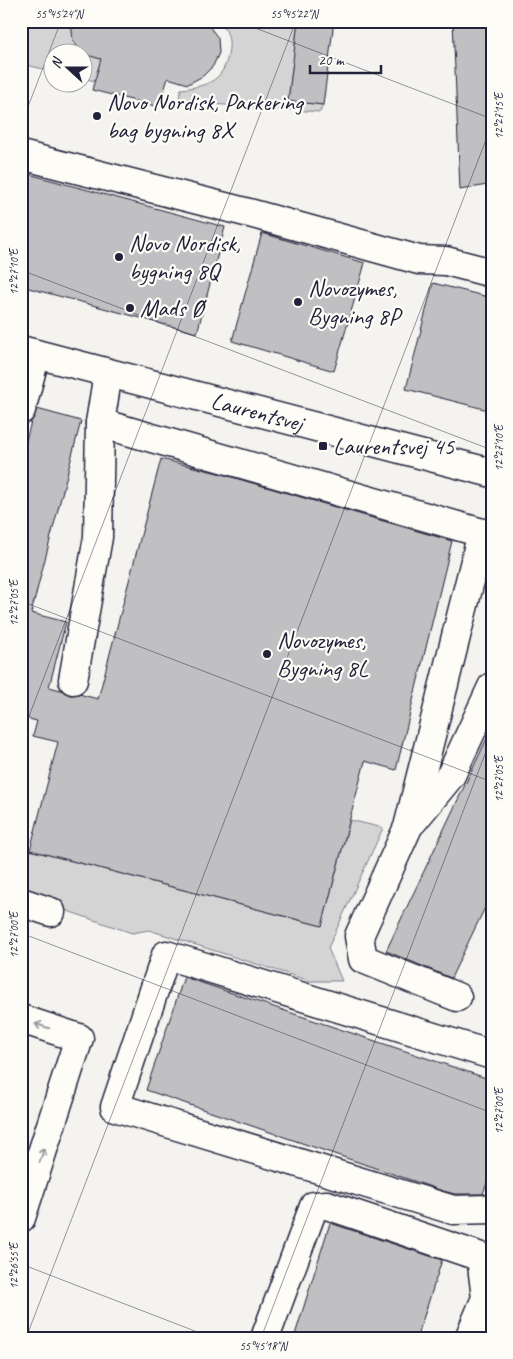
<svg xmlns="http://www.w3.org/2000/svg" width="513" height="1359" font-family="Caveat,sans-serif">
<rect width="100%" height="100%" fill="#f4f3ef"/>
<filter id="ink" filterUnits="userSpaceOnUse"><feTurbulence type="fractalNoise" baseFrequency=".02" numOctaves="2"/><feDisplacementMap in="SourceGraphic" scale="10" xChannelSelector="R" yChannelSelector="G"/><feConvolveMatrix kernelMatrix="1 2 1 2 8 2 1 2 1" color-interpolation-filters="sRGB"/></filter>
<g filter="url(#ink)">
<!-- green -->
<g fill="#d5d4d5" stroke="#7c7b88">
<path d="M21 21H72L73 41 82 52H52V71L22 64 21 66Z"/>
<path d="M220 21H298L288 101 323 105 320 112 198 103 179 99 181 89C210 86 225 80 229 49 230 38 227 30 220 21Z"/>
<path d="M82 53 101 59 95 81 83 78Z"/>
<path d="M350 820 383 828 328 948 342 981H310L149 930 132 933 21 895V848L322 926Z"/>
</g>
<!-- building -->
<g fill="#c0bfc2" stroke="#22223b">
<path d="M71 21H200L209 26 218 38 219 53 213 66 203 76 188 84 168 78 159 107 92 90 101 59 83 54 73 41Z"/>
<path d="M298 21H334L323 105 288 101Z"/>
<path d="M453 21H492V184L460 190Z"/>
<path d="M21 172 225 227 197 333 21 286Z"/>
<path d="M262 233 365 263 334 371 232 341Z"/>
<path d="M433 283 492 298V411L406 389Z"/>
<path d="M37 409 81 421 31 613 66 622 49 687 61 690 70 695 79 694 98 699 161 459 218 473 452 541 396 770 365 761 322 926 30 850 58 742 33 736 37 721 21 717V459L31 422Z"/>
<path d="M492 728V893L451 978 386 951Z"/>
<path d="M184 977 492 1080V1169L483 1194H455L443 1191 146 1090Z"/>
<path d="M330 1223 442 1260 417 1338H294Z"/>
</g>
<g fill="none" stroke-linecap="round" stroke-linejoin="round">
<defs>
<g id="minor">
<path d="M21 155 253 214 419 260 446 261 492 273"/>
<path id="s1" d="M21 350 492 473"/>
<path d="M108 373 100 423 482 533"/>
<path d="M21 410 36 354"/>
<path d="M73 680 98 537 100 423"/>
<path d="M413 821 451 775 492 687"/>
<path d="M21 902 51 912"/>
<path d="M457 997 363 959 359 936 408 827 482 533 492 534"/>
<path d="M21 1019 79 1038 21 1218"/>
<path d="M492 1055 166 955 115 1107 453 1210 492 1209"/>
<path d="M265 1338 314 1206 327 1205 481 1257 486 1298 469 1338"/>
</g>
</defs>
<!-- minor casing -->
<use href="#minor" stroke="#22223b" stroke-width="31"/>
<!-- minor -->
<use href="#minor" stroke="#fdfcf7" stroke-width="28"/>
</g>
<!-- one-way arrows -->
<defs><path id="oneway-shaft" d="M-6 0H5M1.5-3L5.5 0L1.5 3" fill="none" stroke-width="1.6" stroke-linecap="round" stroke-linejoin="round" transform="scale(1.25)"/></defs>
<g stroke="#9a9aa2">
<use href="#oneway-shaft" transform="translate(42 1026) rotate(-162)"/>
<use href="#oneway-shaft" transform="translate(42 1155) rotate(-72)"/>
</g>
</g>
<!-- ticks -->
<path fill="none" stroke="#22223b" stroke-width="1" stroke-opacity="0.45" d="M237 21 492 119M21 125 61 21M21 270 492 450M21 601 492 782M21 737 296 21M21 933 492 1113M21 1264 213 1338M26 1338 492 124M261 1338 492 736"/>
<!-- markers -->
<g fill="#22223b" stroke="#fdfcf7" stroke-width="2">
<circle cx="97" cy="116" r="5"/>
<circle cx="119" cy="257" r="5"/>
<circle cx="298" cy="302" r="5"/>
<circle cx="130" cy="308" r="5"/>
<rect x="318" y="441" width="10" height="10" rx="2.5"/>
<circle cx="267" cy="654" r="5"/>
</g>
<g text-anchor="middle" stroke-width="4.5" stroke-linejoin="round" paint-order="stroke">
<!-- poi labels -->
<g font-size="24" fill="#22223b" stroke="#fdfcf7" text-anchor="start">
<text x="107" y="110">Novo Nordisk, Parkering<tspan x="107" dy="28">bag bygning 8X</tspan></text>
<text x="129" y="251">Novo Nordisk,<tspan x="129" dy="28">bygning 8Q</tspan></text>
<text x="308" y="296">Novozymes,<tspan x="308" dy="28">Bygning 8P</tspan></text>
<text x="140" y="316">Mads Ø</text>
<text x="333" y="454">Laurentsvej 45</text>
<text x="277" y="648">Novozymes,<tspan x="277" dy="28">Bygning 8L</tspan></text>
</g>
<!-- street labels -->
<g font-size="24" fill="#22223b" stroke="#fdfcf7">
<text dy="8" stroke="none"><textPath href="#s1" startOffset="244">Laurentsvej</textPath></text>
</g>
</g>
<!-- margin -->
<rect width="513" height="1359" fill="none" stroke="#fdfcf7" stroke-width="55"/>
<!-- north arrow -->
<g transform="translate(68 68) rotate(291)"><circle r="24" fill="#fdfcf7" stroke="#a5a5ac"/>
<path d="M0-4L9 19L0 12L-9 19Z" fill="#22223b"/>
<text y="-8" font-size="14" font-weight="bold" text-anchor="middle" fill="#22223b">N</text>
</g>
<!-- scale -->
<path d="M310 65v8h71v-8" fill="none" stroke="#22223b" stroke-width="2.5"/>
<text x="318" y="65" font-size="15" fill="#22223b" stroke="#fdfcf7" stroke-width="4" paint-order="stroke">20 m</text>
<rect x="28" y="28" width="458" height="1304" fill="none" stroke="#22223b" stroke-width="2"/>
<g font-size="12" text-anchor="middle" fill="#22223b">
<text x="59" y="18">55°45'24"N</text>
<text x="294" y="18">55°45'22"N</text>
<text transform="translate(499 116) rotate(-90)" y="4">12°27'15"E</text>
<text transform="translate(14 272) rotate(-90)" y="4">12°27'10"E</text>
<text transform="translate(499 448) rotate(-90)" y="4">12°27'10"E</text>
<text transform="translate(14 603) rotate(-90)" y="4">12°27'05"E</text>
<text transform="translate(499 779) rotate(-90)" y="4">12°27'05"E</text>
<text transform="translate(14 935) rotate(-90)" y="4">12°27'00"E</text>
<text transform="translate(499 1111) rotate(-90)" y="4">12°27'00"E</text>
<text transform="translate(14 1266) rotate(-90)" y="4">12°26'55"E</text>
<text x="263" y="1350">55°45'18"N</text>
</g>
</svg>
